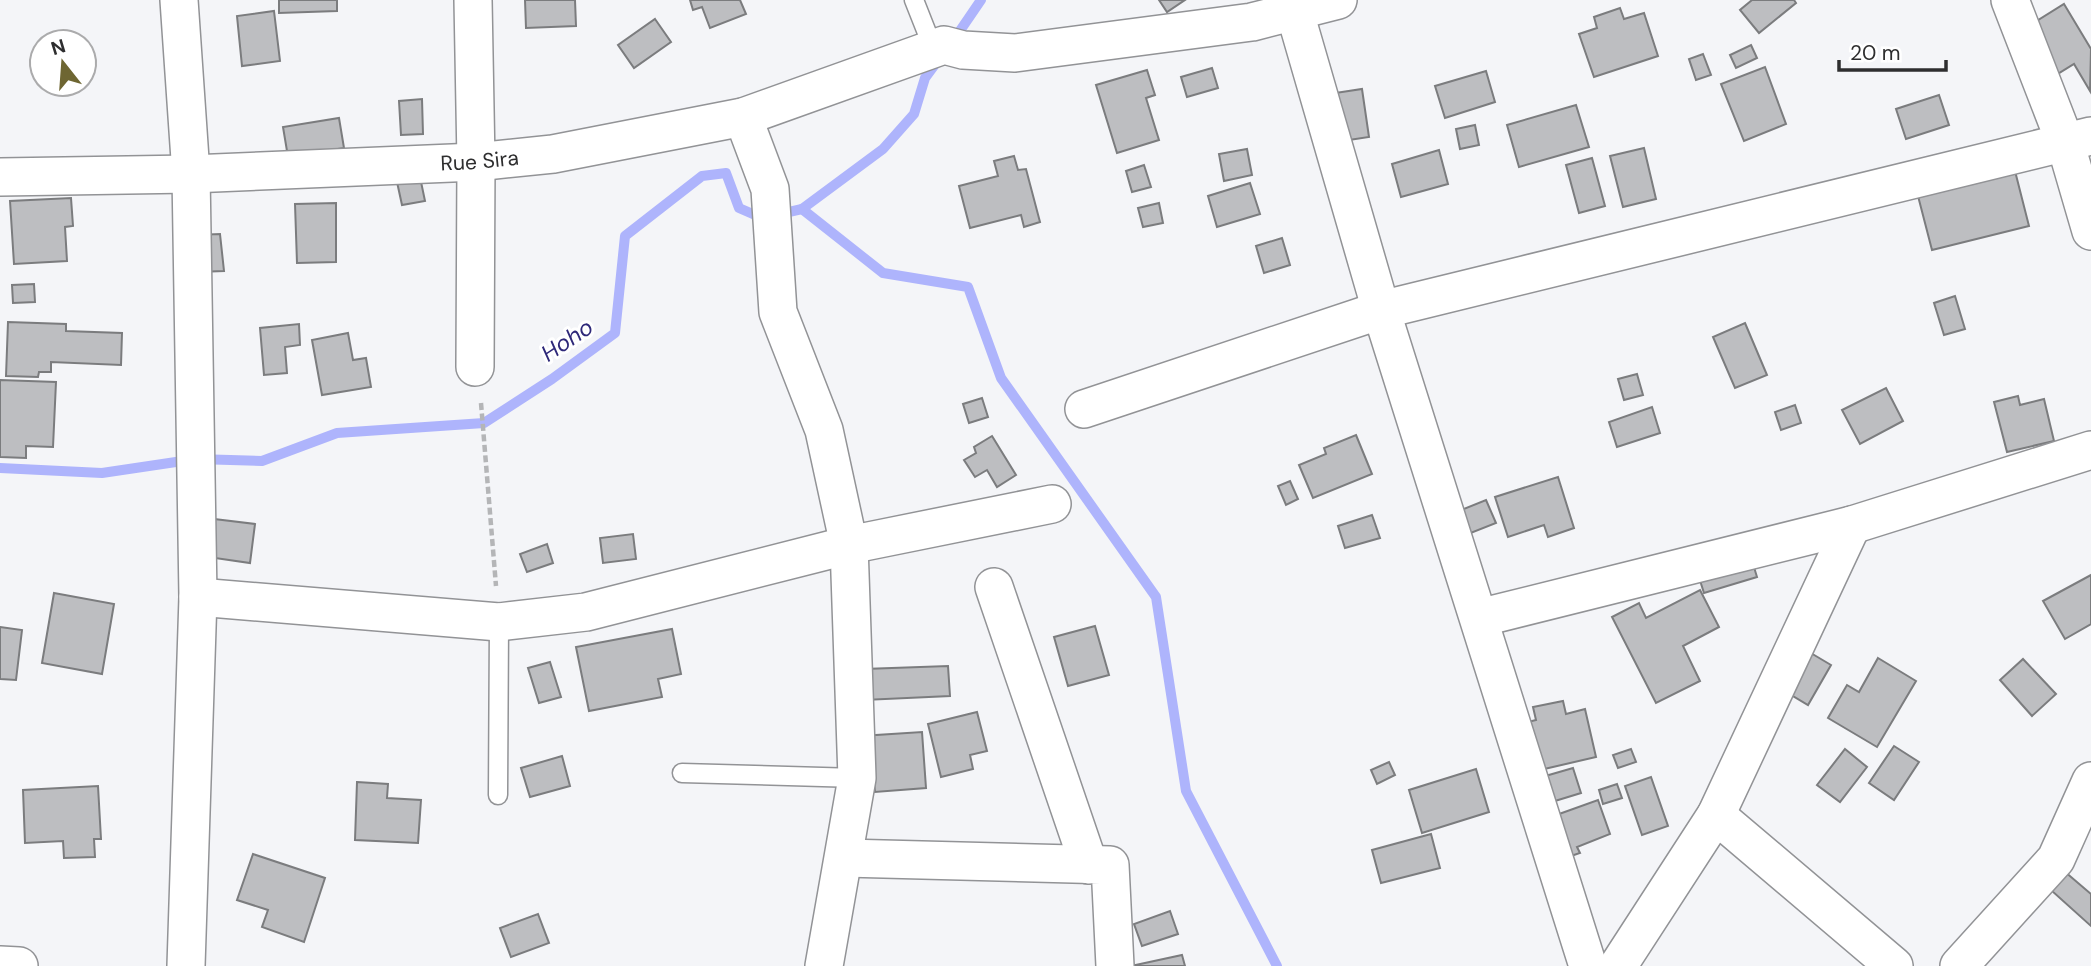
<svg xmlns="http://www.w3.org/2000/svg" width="2091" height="966" font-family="'DM Sans',sans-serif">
<rect width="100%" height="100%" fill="#f4f5f8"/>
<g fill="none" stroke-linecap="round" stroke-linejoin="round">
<!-- stream -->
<g stroke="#aeb4fc" stroke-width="10">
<path d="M953 41 981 0"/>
<path d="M802 209 883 273 968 287 1001 378 1156 597 1186 791 1277 966"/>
<path d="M0 468 102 473 196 459 262 461 337 433 484 423 552 379 615 333 625 236 702 176 726 173 739 208 762 218 802 209 883 149 914 114 925 78 939 59"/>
</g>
</g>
<!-- building -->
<g fill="#bdbec1" stroke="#7b7c7e" stroke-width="2">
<path d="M279 0H337V11L279 13Z"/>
<path d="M525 0H575L576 26 526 28Z"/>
<path d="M690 0H740L746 14 710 28 702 7 693 10Z"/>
<path d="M1159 0H1185L1167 12Z"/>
<path d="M1752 0H1794L1796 3 1759 33 1740 10Z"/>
<path d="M2064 4 2091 49 2090 91 2074 64 2043 83 2014 35Z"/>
<path d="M1620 8 1624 19 1644 13 1658 56 1594 77 1579 34 1597 28 1594 17Z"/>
<path d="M274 11 280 61 242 66 237 16Z"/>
<path d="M655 19 671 42 634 68 618 45Z"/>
<path d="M1751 45 1757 58 1736 68 1730 55Z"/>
<path d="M1703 54 1711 75 1696 80 1689 59Z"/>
<path d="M1765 67 1786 124 1744 141 1721 84Z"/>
<path d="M1212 68 1218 88 1187 97 1181 77Z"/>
<path d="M1147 70 1155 95 1146 98 1159 140 1117 153 1096 85Z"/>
<path d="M1486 71 1495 102 1445 118 1435 86Z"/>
<path d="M1362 89 1369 137 1329 143 1322 95Z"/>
<path d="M1939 95 1949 125 1906 139 1896 109Z"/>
<path d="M422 99 423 134 401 135 399 101Z"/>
<path d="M1576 105 1589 147 1519 167 1507 125Z"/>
<path d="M339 118 344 148 288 157 283 127Z"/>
<path d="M1475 125 1479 145 1460 149 1456 129Z"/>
<path d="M1644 148 1656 199 1623 207 1610 156Z"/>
<path d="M1247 149 1252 175 1224 181 1219 154Z"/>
<path d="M1439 150 1448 184 1401 197 1392 164Z"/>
<path d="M1014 156 1018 170 1026 169 1040 222 1024 227 1021 215 970 228 959 186 998 176 994 161Z"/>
<path d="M1592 158 1605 206 1579 213 1566 165Z"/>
<path d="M1144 165 1151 187 1132 192 1126 171Z"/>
<path d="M2015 171 2029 226 1932 250 1918 196Z"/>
<path d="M420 177 425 201 402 205 397 182Z"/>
<path d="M1250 183 1260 214 1217 227 1208 196Z"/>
<path d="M71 198 73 226 65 227 67 261 14 264 10 201Z"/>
<path d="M336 203V262L297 263 295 204Z"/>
<path d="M1159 203 1163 223 1143 227 1138 208Z"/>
<path d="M220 234 224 271 197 272 195 235Z"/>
<path d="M1282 238 1290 265 1264 273 1256 246Z"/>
<path d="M34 284 35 302 13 303 12 285Z"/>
<path d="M1955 296 1965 329 1944 335 1934 303Z"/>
<path d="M8 322 66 324V331L122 333 121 365 51 362V372H39L38 377 6 376Z"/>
<path d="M1745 323 1767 375 1735 388 1713 337Z"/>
<path d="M299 324 300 345 285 347 287 373 264 375 260 328Z"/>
<path d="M348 333 353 360 366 358 371 387 322 395 312 340Z"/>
<path d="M1637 374 1643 395 1624 400 1618 379Z"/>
<path d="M0 380 56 382 53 447 26 446V458L0 457Z"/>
<path d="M1886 388 1903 421 1860 444 1842 410Z"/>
<path d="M2018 396 2020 405 2044 399 2054 441 2007 452 1994 402Z"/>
<path d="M982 398 988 417 969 423 963 404Z"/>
<path d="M1795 405 1801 423 1781 430 1775 412Z"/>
<path d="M1652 407 1660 433 1617 447 1609 422Z"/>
<path d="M1356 435 1372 474 1313 498 1299 465 1326 454 1324 448Z"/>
<path d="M992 436 1016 475 997 487 987 470 975 477 964 460 976 453 974 447Z"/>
<path d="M1558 477 1574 528 1548 537 1544 525 1508 537 1495 497Z"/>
<path d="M1290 481 1298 499 1286 505 1278 486Z"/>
<path d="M1486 500 1496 523 1453 540 1444 517Z"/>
<path d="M1372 515 1380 538 1345 548 1338 526Z"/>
<path d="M206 518 255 524 250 563 201 556Z"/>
<path d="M633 534 636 559 603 563 600 538Z"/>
<path d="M547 544 553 563 527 572 520 554Z"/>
<path d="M1750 554 1757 577 1704 593 1697 571Z"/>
<path d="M2091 575V624L2065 639 2043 601Z"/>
<path d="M1700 590 1719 627 1683 646 1700 681 1656 703 1612 617 1639 603 1646 618Z"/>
<path d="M54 593 114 604 102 674 42 663Z"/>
<path d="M1095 626 1109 675 1068 686 1054 637Z"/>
<path d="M0 627 22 630 16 680 0 679Z"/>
<path d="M672 629 681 674 658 679 662 697 589 711 576 647Z"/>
<path d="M1794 643 1831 665 1808 705 1771 683Z"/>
<path d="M1878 658 1916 681 1877 747 1828 718 1847 685 1859 692Z"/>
<path d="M2023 659 2056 694 2032 716 2000 680Z"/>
<path d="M550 662 561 697 539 703 528 668Z"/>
<path d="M948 666 950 696 864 700V669Z"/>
<path d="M1563 701 1566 714 1585 709 1596 757 1527 773 1516 725 1536 720 1533 707Z"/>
<path d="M977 712 987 751 970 755 973 769 941 777 928 724Z"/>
<path d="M922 732 926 788 875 792 873 774 846 737Z"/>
<path d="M1894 746 1919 762 1894 800 1869 783Z"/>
<path d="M1631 749 1636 762 1618 768 1613 755Z"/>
<path d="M1845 749 1867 767 1840 802 1817 785Z"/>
<path d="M562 756 570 786 530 797 521 768Z"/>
<path d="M1389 762 1395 775 1377 784 1371 770Z"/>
<path d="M1573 768 1581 793 1542 805 1535 779Z"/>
<path d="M1476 769 1489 812 1422 833 1409 790Z"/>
<path d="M1651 777 1668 826 1642 835 1625 786Z"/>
<path d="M357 782 388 784 387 798 421 800 418 843 355 840Z"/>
<path d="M1617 784 1622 798 1603 804 1599 790Z"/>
<path d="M98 786 101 839H94L95 857 64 858 63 841 25 843 23 790Z"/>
<path d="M1598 800 1610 834 1577 847 1580 853 1568 857 1534 823Z"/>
<path d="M1431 834 1440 868 1381 883 1372 850Z"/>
<path d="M253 854 325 878 304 942 262 927 268 910 237 900Z"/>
<path d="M2057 865 2091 894V926L2042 882Z"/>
<path d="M1170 911 1178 934 1142 946 1134 924Z"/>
<path d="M538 914 549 943 511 957 500 928Z"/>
<path d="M1182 955 1185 966H1131Z"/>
</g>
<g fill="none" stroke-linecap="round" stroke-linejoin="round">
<defs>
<g id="service">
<path d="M914 0 933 48"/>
<path d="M682 773 857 778"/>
<path d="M498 795 499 622"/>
</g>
<g id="minor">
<path d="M179 0 191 174 198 597 186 966"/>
<path d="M473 0 476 162 475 367"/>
<path d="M2010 0 2065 142 2091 231"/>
<path d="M1295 13 1381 310 1588 966"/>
<path d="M743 117 770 189 778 312 824 430 849 545 857 778 824 966"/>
<path id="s1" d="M0 177 191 174 476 162 553 154 743 117 944 45 963 50 1015 53 1252 22 1338 0"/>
<path d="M1084 409 1381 310 2091 136"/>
<path d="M994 587 1089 865"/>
<path d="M198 597 499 622 586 612 849 545 1052 504"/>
<path d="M1479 618 1852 525 2091 450"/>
<path d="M1716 815 1894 966"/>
<path d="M845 858 1110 865 1115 966"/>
<path d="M0 965 19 966"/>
<path d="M1618 966 1716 815 1852 525"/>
<path d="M1959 966 2056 859 2091 781"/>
</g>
</defs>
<!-- service casing -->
<use href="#service" stroke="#929396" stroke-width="21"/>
<!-- minor casing -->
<use href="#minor" stroke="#929396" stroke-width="40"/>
<!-- path -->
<path stroke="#b4b5b7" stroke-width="4.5" stroke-dasharray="7 3.5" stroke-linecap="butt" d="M481 403 496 586"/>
<!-- service -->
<use href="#service" stroke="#fff" stroke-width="18"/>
<!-- minor -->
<use href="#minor" stroke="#fff" stroke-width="37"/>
</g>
<g text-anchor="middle" stroke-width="6" stroke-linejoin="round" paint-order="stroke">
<!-- street labels -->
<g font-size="21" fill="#2e2e2f" stroke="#fff">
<text dy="7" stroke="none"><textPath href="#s1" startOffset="480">Rue Sira</textPath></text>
</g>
<!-- water labels -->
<g font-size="23" font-style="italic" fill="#2e2879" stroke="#fff">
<text transform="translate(567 340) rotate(-34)" y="8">Hoho</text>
</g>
</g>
<!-- north arrow -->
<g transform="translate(63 63) rotate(343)"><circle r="33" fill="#ffffff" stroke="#ababac" stroke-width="2"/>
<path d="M0-5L12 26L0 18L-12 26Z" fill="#6e6632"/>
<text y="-10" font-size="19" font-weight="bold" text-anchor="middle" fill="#2e2e2f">N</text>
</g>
<!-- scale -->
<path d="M1839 60v10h107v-10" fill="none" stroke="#2e2e2f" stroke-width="3.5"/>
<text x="1850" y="60" font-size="21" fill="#2e2e2f" stroke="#ffffff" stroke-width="5" paint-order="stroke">20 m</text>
</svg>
